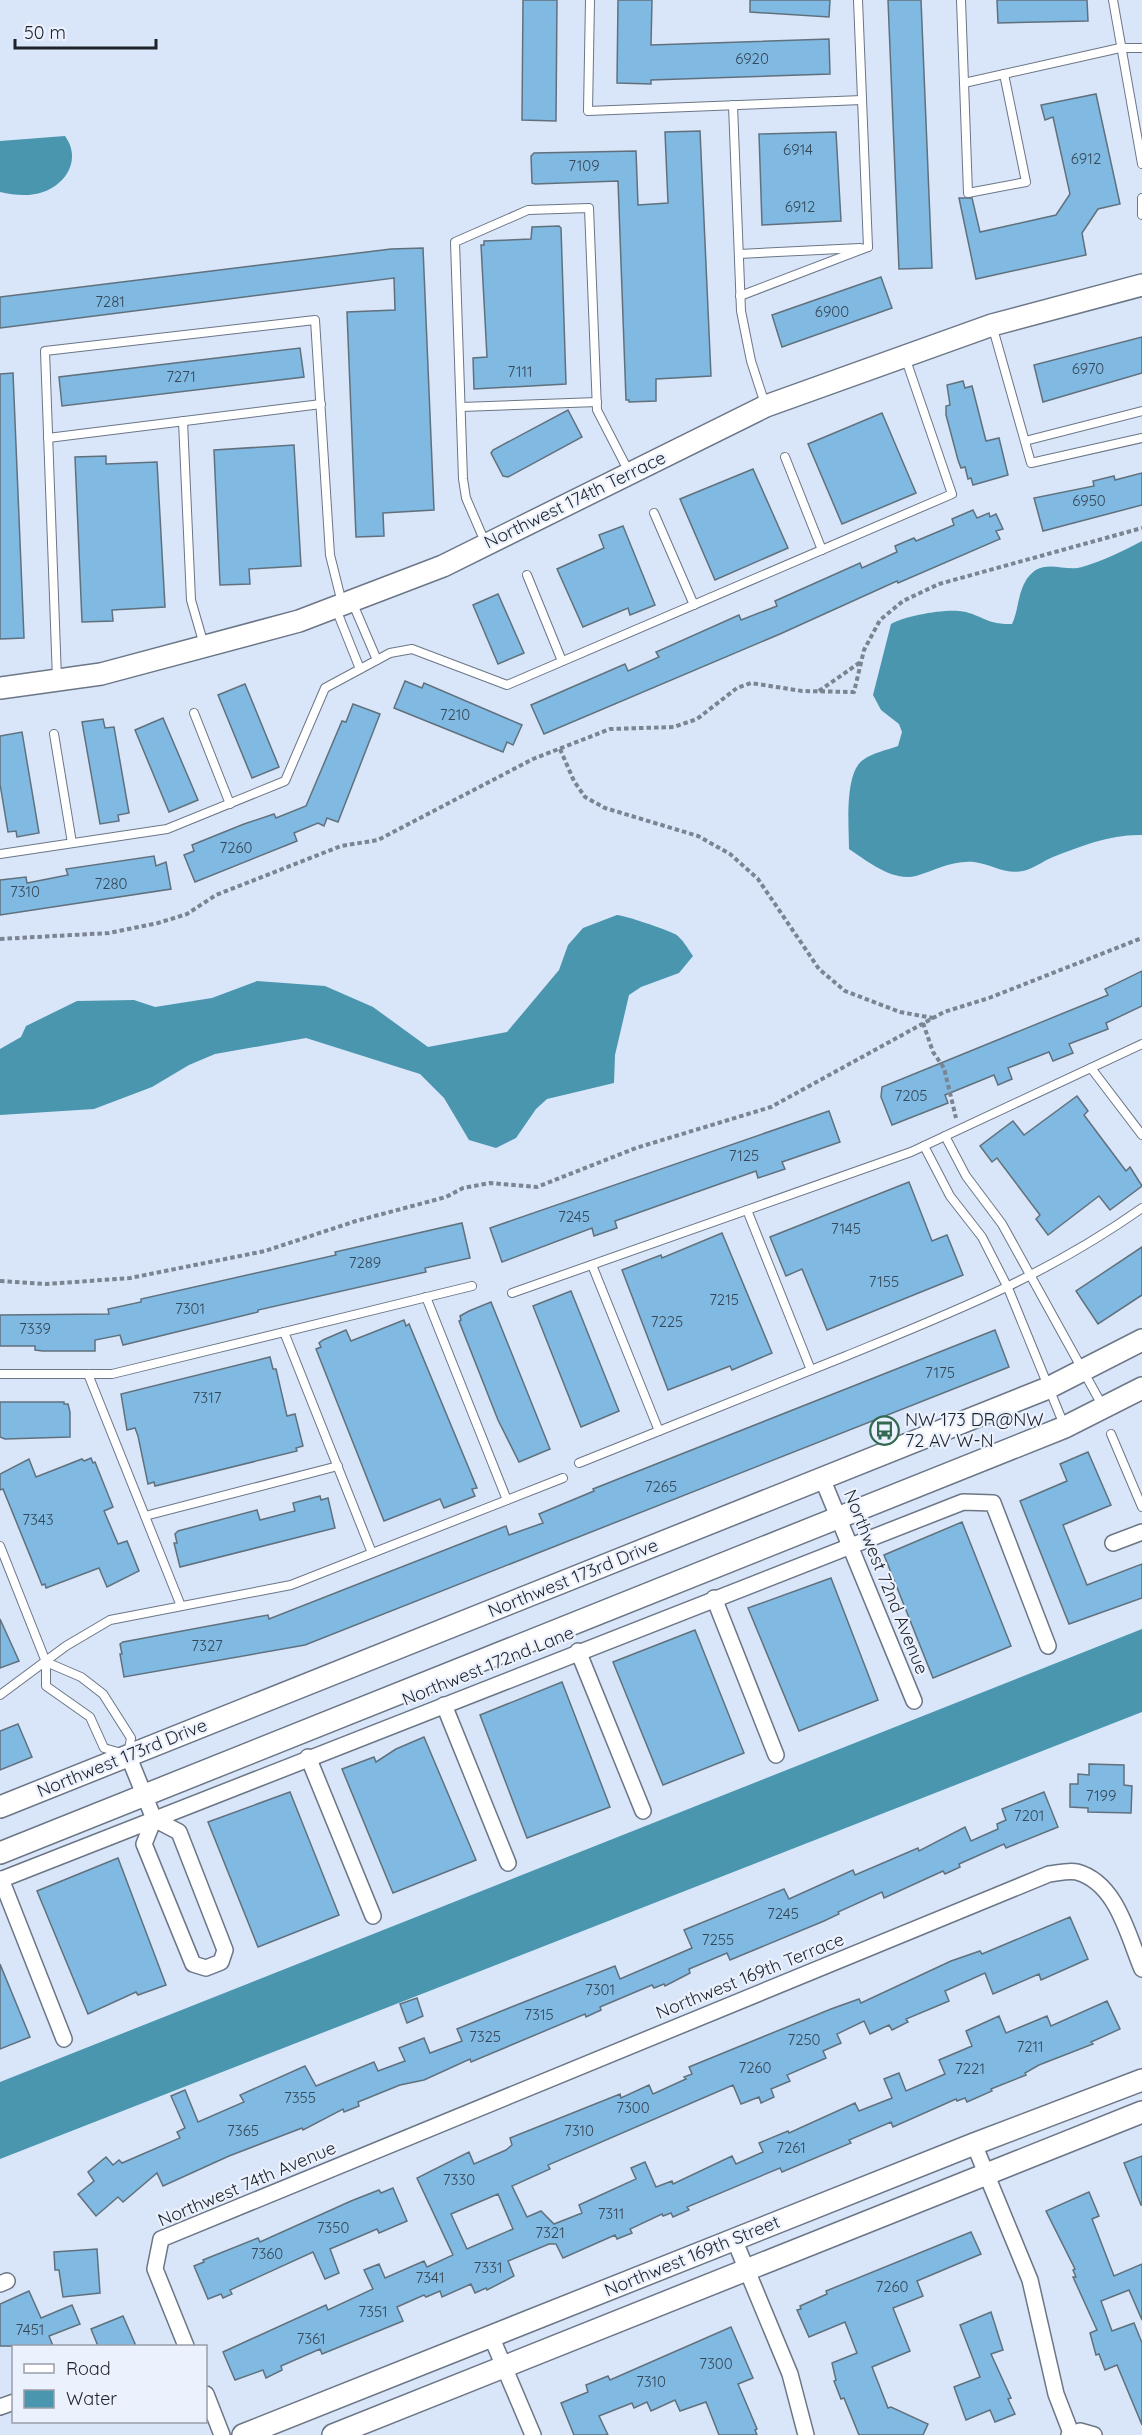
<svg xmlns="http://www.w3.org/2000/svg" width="1142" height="2435" font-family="Quicksand,sans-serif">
<rect width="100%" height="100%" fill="#d9e5f8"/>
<!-- water -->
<g fill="#4a96ae">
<path d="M65 136C81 158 68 183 43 192 29 197 14 195 0 192V141Z"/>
<path d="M1142 541V835C1111 834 1081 846 1053 857 1043 861 1033 869 1023 871 1005 875 991 864 974 862 953 860 936 870 916 876 893 882 867 861 849 849 849 828 844 773 863 760 872 753 887 750 898 746L902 732 899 724 881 710 873 695 891 624C904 616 943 609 959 611 980 613 985 625 1012 624 1018 611 1018 596 1024 584 1039 554 1063 573 1082 567 1103 561 1123 551 1142 541Z"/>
<path d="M617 915C624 915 667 930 675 934 682 938 688 949 693 956L679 973 641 987 629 995 615 1055 614 1083 547 1099 536 1109 516 1138 496 1148 469 1140 444 1098 420 1074 306 1038 215 1054 189 1065 152 1087 94 1109 0 1115V1049L21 1037 26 1026 77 1001 134 1000 155 1007 212 998 257 981 325 986 373 1007 428 1047 507 1032 559 970 568 945 583 928Z"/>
<path d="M1142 1629V1712L0 2159V2082Z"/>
</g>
<!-- building -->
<g fill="#80b9e1" stroke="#60717e" stroke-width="1.5" fill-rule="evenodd">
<path d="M523 0H557L556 121 522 120Z"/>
<path d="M618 0H652L651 45 829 39 830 74 651 80V84L617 83Z"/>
<path d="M750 0H830L829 17 750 12Z"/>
<path d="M888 0H921L932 268 899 269Z"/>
<path d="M997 0H1087L1088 21 998 23Z"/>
<path d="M1096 94 1120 204 1098 209 1082 233 1086 255 976 279 959 198H972L980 232 1056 215 1070 194 1053 117 1045 120 1041 105Z"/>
<path d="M700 131 711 376 656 379V401L629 402V400H626L618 181 535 184 532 183 531 156 534 153 636 151 638 205 668 203 665 132Z"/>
<path d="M836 132 841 221 762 225 759 134Z"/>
<path d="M559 226 561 228 566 384 474 389 473 358 487 357 481 245H484V241L531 239 532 227Z"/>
<path d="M423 248 434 510 383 513 384 536 356 537 347 312 395 310 394 278 0 328V297L391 249Z"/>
<path d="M881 277 892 308 782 347 772 315Z"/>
<path d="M1142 337V373L1043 402 1034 365Z"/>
<path d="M300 348 304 377 62 406 59 377Z"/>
<path d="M13 373 24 638 0 639V374Z"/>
<path d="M963 381 965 388 972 386 986 441 999 438 1008 475 973 485 971 478 968 479 965 467 961 468 958 460 946 415V406L950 405 947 385Z"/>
<path d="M568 410 582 437 508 477 503 476 491 453 493 450Z"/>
<path d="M882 413 916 493 842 524 808 444Z"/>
<path d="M294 445 301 566 249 569 250 584 220 585 214 450Z"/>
<path d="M106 456V464L157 462 165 607 112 610 113 621 82 622 75 457Z"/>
<path d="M753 469 788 548 715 580 680 499Z"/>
<path d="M1142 473V505L1043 531 1034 498 1094 486 1093 481 1114 476 1115 480Z"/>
<path d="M973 510 977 518 989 513 990 517 996 514 1003 529 996 531 1000 539 898 583 897 581 780 634 544 734 531 705 625 664 628 671 659 657 656 652 739 615 741 620 777 606 775 601 860 563 862 568 897 552 895 546 914 538 916 541 954 525 952 519Z"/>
<path d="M623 526 655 605 630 615 628 608 583 627 557 569 604 548 599 535Z"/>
<path d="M498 594 524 653 498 664 473 605Z"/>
<path d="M405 681 422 688 424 683 522 725 513 745 507 742 503 752 394 708Z"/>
<path d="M245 684 279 767 252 778 218 695Z"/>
<path d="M353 704 380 714 338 822 327 818 324 826 318 823 294 833 297 841 195 882 184 855 194 851 192 845 244 824 274 814 276 818 306 806 342 721 346 722Z"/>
<path d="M163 718 198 800 169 812 135 730Z"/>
<path d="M103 719 105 728 114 727 129 813 118 815 119 821 100 824 82 722Z"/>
<path d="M22 732 39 833 17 837 16 831 8 832 0 784V736Z"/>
<path d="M154 856 156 866 166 862 171 889 0 915V880L26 877 27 883 68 875 66 869Z"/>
<path d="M1142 971V1006L1106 1023 1108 1029 1069 1044 1073 1053 1053 1061 1049 1052 1008 1068 1012 1079 998 1085 994 1075 945 1095 948 1103 892 1125 881 1097 882 1087 1108 995 1105 989Z"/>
<path d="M1077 1096 1088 1111 1084 1115 1126 1171 1130 1167 1142 1186 1110 1210 1099 1196 1048 1235 1036 1219 1040 1215 997 1158 992 1162 980 1146 1013 1121 1024 1135Z"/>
<path d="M829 1111 840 1142 782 1162 785 1169 758 1178 756 1171 615 1221 617 1228 594 1236 592 1228 502 1262 490 1228Z"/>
<path d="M909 1182 932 1241 947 1235 963 1275 827 1330 802 1269 786 1276 770 1237Z"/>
<path d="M462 1223 470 1258 425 1268 426 1272 258 1310V1312L123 1345 120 1335 95 1340V1351H43L35 1350V1346H0V1315L109 1314 108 1309 141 1302V1299L336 1255 335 1252Z"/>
<path d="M722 1233 772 1353 732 1370 730 1366 668 1390 622 1270 661 1255 662 1258Z"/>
<path d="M1142 1247V1295L1098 1324 1076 1291Z"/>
<path d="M571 1291 619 1411 581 1427 533 1306Z"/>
<path d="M491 1302 550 1449 519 1462 498 1420 459 1321 461 1320 460 1316 469 1311Z"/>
<path d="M404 1320 406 1326 409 1324 477 1488 472 1489 475 1496 444 1508 440 1499 384 1521 316 1349 321 1347 319 1343 323 1340 346 1330 351 1341Z"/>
<path d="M995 1330 1009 1367 305 1645 124 1677 120 1654H122L120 1644 123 1642 268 1615 269 1619 506 1526 509 1535 543 1523 539 1514 594 1491 593 1489Z"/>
<path d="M270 1357 273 1369H276L287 1416 295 1414 303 1446 296 1448 297 1451 155 1486 154 1482 148 1484 138 1436 135 1428 127 1430 121 1394Z"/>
<path d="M0 1402H64V1404H68L70 1412V1437L5 1439 0 1437Z"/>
<path d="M1088 1452 1111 1505 1063 1525 1087 1585 1142 1564V1598L1069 1624 1020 1501 1067 1481 1060 1464Z"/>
<path d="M91 1458 93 1463 95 1462 113 1507 104 1511 118 1544 127 1541 139 1571 107 1587 99 1568 46 1588 45 1584 42 1585 3 1489 0 1490V1474L29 1459 36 1477 82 1459 84 1461Z"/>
<path d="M320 1496 321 1500 328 1498 335 1528 180 1567 174 1543H177L175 1534 178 1531 257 1510 260 1520 295 1511 293 1503Z"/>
<path d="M962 1522 1011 1646 933 1678 884 1555Z"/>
<path d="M831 1578 878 1700 799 1731 748 1608Z"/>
<path d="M0 1619 19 1661 0 1668Z"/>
<path d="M695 1630 744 1753 663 1785 613 1662Z"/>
<path d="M562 1682 610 1807 527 1838 480 1715Z"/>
<path d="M18 1724 32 1757 0 1770V1731Z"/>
<path d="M424 1737 476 1860 393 1893 342 1769 374 1757 376 1762 396 1749Z"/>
<path d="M1089 1764 1124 1765V1785L1132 1786 1131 1813 1088 1812V1808L1070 1807V1784H1078V1774L1089 1775Z"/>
<path d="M290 1792 339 1915 258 1947 208 1822Z"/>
<path d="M1044 1792 1058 1827 1006 1848 1004 1844 959 1864 960 1867 945 1874 943 1871 884 1898 882 1892 838 1912 839 1914 824 1921 730 1960 727 1953 689 1969 690 1973 665 1986 664 1984 654 1988 652 1985 600 2007 601 2010 586 2017 585 2014 471 2062 470 2059 424 2080 400 2085 358 2102 359 2106 344 2112 343 2109 303 2130 302 2128 229 2156 163 2186 157 2173 123 2202 118 2197 96 2216 78 2194 94 2181 88 2172 106 2157 113 2165 119 2160 122 2163 180 2138 177 2132 185 2128 171 2096 185 2090 198 2122 244 2102 240 2095 305 2066 316 2086 374 2062 378 2071 405 2061 399 2048 424 2038 430 2053 462 2041 457 2029 499 2012 615 1966 620 1979 692 1948 684 1930 784 1889 789 1899 853 1870 855 1875 918 1848 919 1851 965 1827 971 1841 998 1829 997 1824 1006 1820 1002 1809Z"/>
<path d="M118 1858 166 1985 138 1995 136 1992 88 2014 37 1891Z"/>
<path d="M1070 1917 1088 1959 1041 1980 1039 1974 993 1994 985 1973 945 1991 949 2001 906 2019 908 2022 892 2030 889 2025 870 2034 864 2021 837 2034 841 2043 823 2051 826 2058 787 2075 790 2081 771 2089 774 2097 761 2103 759 2097 741 2104 733 2085 548 2165 550 2169 512 2186 527 2217 541 2211 554 2224 582 2213 579 2205 636 2179 631 2168 645 2162 656 2187 672 2181 673 2184 732 2156 736 2164 763 2152 759 2143 788 2131 789 2133 855 2103 859 2111 892 2098 884 2079 899 2073 906 2091 945 2074 939 2060 972 2046 966 2031 999 2016 1006 2033 1047 2016 1051 2026 1107 2001 1120 2029 1091 2042 1093 2044 1039 2065 1025 2073 1026 2075 991 2089 992 2091 967 2102 965 2098 957 2101 956 2099 893 2127 891 2122 849 2140 851 2143 782 2172 780 2168 687 2207 689 2210 673 2217 671 2213 663 2216 662 2214 630 2229 632 2233 617 2239 615 2235 563 2258 556 2244H549L508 2261 514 2276 487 2290 486 2288 475 2293 471 2284 442 2297 440 2291 426 2297 424 2295 397 2307 403 2321 322 2354 320 2349 281 2366 282 2370 266 2378 263 2370 235 2380 223 2352 326 2305 328 2310 373 2289 364 2270 379 2264 385 2278 424 2261 427 2267 453 2255 417 2178 469 2152 474 2164 506 2150 512 2145 510 2138 620 2094 621 2098 649 2085 653 2094 686 2079 684 2077 692 2074 689 2067 831 2009 859 1999 861 2003 951 1961 980 1951 982 1954ZM498 2194 513 2229 467 2249 451 2214Z"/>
<path d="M0 1964 30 2037 0 2049Z"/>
<path d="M417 1998 423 2016 407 2023 400 2004Z"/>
<path d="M1142 2156V2205H1141L1124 2163Z"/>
<path d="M393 2188 407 2221 379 2233 377 2229 330 2249 339 2273 325 2279 313 2252 230 2290 232 2294 223 2298 221 2294 208 2299 194 2266 204 2262 203 2260 258 2238 260 2242 351 2201 379 2190 381 2193Z"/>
<path d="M1089 2192 1099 2216 1092 2219 1114 2276 1142 2264V2320L1129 2290 1101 2301 1112 2331 1134 2323 1142 2343V2425L1117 2365 1105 2370 1099 2354 1096 2355 1090 2333 1097 2330 1073 2277H1076L1073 2270 1075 2269 1046 2211Z"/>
<path d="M971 2232 981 2254 917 2281 923 2296 893 2308 910 2351 872 2367 888 2408 891 2407 928 2424 923 2435H859L844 2398 841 2399 834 2381 836 2380 832 2363 857 2353 845 2322 809 2337 797 2310 801 2309 800 2306 827 2294 826 2291Z"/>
<path d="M97 2249 100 2293 63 2297 59 2270H55L54 2252Z"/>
<path d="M29 2291 41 2318 72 2305 80 2324 49 2336 53 2346H0V2304Z"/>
<path d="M991 2312 1003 2350 991 2354 1011 2398 1008 2399 1015 2414 995 2422 990 2410 966 2420 954 2387 980 2377 960 2325Z"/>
<path d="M123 2316 136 2346H98L91 2329Z"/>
<path d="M731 2327 753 2378 738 2384 757 2429 755 2430 757 2435H719L706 2402 680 2411 675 2400 651 2411 647 2402 634 2408 632 2403 599 2416 608 2435H574L561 2403 588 2392 586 2385 608 2376 610 2380Z"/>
</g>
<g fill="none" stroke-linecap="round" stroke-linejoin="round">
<defs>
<g id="lane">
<path d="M590 0 588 111 862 100"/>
<path d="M858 0 868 247"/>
<path d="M961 0 968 193 1026 182 1004 74"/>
<path d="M1113 0 1142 164"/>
<path d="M964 83 1120 48H1142"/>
<path d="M733 105 741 311 751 361 765 404"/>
<path d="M1142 198V215"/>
<path d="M739 254 860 248"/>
<path d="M740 296 868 247"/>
<path d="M992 325 1031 463 1142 438"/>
<path d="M461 407 597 402"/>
<path d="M183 421 191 600 204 645"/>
<path d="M48 438 321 404"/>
<path d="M1025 441 1142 411"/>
<path d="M785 457 822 550"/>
<path d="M654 513 694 605"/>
<path d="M485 542 466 498 463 479 455 242 528 210 589 208 597 410 629 472"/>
<path d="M527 575 562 661"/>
<path d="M353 604 377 660"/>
<path d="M336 609 360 669"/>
<path d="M57 679 45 351 315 320 330 555 342 603"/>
<path d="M194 713 230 804"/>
<path d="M54 734 72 843"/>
<path d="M0 854 167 829 285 781 325 688 390 653 412 649 507 685 952 494 905 357"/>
<path d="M1091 1068 1142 1135"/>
<path d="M945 1136 966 1176 1002 1224 1102 1405"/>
<path d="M924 1146 950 1196 982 1237 1008 1288 1064 1425"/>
<path d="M747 1210 811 1370"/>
<path d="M592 1265 659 1431"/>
<path d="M512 1293 911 1152 1142 1044"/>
<path d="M426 1297 507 1500"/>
<path d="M284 1332 372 1553"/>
<path d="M0 1374H112L472 1286"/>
<path d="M88 1374 181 1606"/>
<path d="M1111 1434 1142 1507"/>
<path d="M579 1463C668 1427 757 1392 846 1356 953 1312 1046 1276 1142 1208"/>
<path d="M145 1516 338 1466"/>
<path d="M0 1546 46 1662V1686L90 1717 104 1748 128 1755 131 1738 103 1694 81 1677 46 1662"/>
<path d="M0 1695 66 1646 110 1620 291 1585 563 1478"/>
</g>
<g id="street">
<path d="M822 1478 914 1701"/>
<path d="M1113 1543 1142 1532"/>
<path d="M714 1598 776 1755"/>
<path d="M578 1651 643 1811"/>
<path d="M444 1705 508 1863"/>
<path d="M128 1755 154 1819 144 1844 193 1964 206 1968 221 1962 225 1950 179 1832 154 1819"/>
<path d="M308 1757 373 1916"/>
<path d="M1 1879 64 2039"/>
<path d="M0 1880 963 1502 993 1503 1048 1646"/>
<path d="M974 2144 1030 2280 1056 2394 1071 2433"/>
<path d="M734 2239 790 2374 806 2435"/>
<path d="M0 2284 7 2281"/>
<path d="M491 2336 533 2435"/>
<path d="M186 2346 155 2269 161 2239 1049 1874C1058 1873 1069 1870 1077 1872 1117 1883 1128 1936 1142 1969"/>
<path d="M206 2394 222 2435"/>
<path d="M0 2407 14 2402"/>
<path d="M1069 2435 1080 2431 1094 2435"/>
</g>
<g id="secondary">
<path d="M0 688 101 674 299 621 443 566 766 406 992 325 1142 285"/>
<path d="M0 1807 1048 1388 1142 1340"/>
<path d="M0 1853 1065 1427 1142 1388"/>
<path d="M243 2435 974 2144 1142 2080"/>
<path d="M333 2435 1142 2112"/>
</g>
</defs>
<!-- lane casing -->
<use href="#lane" stroke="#6b7687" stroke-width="10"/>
<!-- street casing -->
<use href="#street" stroke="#6b7687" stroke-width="18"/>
<!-- secondary casing -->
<use href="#secondary" stroke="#6b7687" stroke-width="24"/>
<!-- path -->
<g stroke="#7b8491" stroke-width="4" stroke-dasharray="4.5 3" stroke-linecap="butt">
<path d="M819 691 862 661"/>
<path d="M560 749 574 781 585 797 605 808 698 836 730 854 758 879 819 969 845 991 900 1012 933 1018"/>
<path d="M0 939 109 933 158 923 187 914 216 895 341 846 378 840 533 759 610 729 674 727 697 719 737 688 751 683 802 691 854 692 864 650 880 620 903 601 939 584 1142 528"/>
<path d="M923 1023 933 1052 944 1068 956 1118"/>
<path d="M0 1281 47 1284 130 1278 265 1251 356 1221 446 1197 463 1188 490 1183 537 1187 636 1148 771 1107 944 1012 989 998 1142 938"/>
</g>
<!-- lane -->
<use href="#lane" stroke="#fff" stroke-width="8"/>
<!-- street -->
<use href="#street" stroke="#fff" stroke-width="15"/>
<!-- secondary -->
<use href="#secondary" stroke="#fff" stroke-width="21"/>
</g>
<!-- icons -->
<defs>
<symbol id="bus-ring" viewBox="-11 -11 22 22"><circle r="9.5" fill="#ebf2fe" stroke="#336950" stroke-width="1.5"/><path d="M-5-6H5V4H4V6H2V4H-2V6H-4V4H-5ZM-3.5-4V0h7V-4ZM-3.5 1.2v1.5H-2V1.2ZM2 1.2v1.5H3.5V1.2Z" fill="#336950"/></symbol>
</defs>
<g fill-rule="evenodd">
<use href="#bus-ring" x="868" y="1414" width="33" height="33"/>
</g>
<g text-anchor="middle" stroke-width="4.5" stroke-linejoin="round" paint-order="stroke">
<!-- number labels -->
<g font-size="15" fill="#364858">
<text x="752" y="64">6920</text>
<text x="798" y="155">6914</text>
<text x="1086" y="164">6912</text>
<text x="584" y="171">7109</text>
<text x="800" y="212">6912</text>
<text x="110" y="307">7281</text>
<text x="832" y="317">6900</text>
<text x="1088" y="374">6970</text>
<text x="520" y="377">7111</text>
<text x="181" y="382">7271</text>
<text x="1089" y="506">6950</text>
<text x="455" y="720">7210</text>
<text x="236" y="853">7260</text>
<text x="111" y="889">7280</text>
<text x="25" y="897">7310</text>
<text x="911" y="1101">7205</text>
<text x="744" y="1161">7125</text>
<text x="574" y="1222">7245</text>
<text x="846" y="1234">7145</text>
<text x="365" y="1268">7289</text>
<text x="884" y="1287">7155</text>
<text x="724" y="1305">7215</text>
<text x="190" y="1314">7301</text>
<text x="667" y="1327">7225</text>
<text x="35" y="1334">7339</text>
<text x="940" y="1378">7175</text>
<text x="207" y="1403">7317</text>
<text x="661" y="1492">7265</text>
<text x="38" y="1525">7343</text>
<text x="207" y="1651">7327</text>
<text x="1101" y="1801">7199</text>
<text x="1029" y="1821">7201</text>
<text x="783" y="1919">7245</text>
<text x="718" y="1945">7255</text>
<text x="600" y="1995">7301</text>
<text x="539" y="2020">7315</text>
<text x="485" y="2042">7325</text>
<text x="804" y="2045">7250</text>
<text x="1030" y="2052">7211</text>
<text x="755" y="2073">7260</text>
<text x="970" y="2074">7221</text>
<text x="300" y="2103">7355</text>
<text x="633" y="2113">7300</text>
<text x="243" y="2136">7365</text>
<text x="579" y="2136">7310</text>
<text x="791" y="2153">7261</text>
<text x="459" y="2185">7330</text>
<text x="611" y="2219">7311</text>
<text x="333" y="2233">7350</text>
<text x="550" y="2238">7321</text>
<text x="267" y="2259">7360</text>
<text x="488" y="2273">7331</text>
<text x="430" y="2283">7341</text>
<text x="892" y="2292">7260</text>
<text x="373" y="2317">7351</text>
<text x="30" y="2335">7451</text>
<text x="311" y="2344">7361</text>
<text x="716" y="2369">7300</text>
<text x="651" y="2387">7310</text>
</g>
<!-- street labels -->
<g font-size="18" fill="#1e232a" stroke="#ebf2fe">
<text transform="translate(575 500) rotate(-26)" y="6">Northwest 174th Terrace</text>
<text transform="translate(573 1578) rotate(-22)" y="6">Northwest 173rd Drive</text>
<text transform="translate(886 1582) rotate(68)" y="6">Northwest 72nd Avenue</text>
<text transform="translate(488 1666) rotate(-22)" y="6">Northwest 172nd Lane</text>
<text transform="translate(122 1758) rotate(-22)" y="6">Northwest 173rd Drive</text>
<text transform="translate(750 1976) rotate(-22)" y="6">Northwest 169th Terrace</text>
<text transform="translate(247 2184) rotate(-23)" y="6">Northwest 74th Avenue</text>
<text transform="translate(692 2256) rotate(-22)" y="6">Northwest 169th Street</text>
</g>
<!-- poi labels -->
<g font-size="18" fill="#1e232a" stroke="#ebf2fe" text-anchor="start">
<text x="905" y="1426">NW 173 DR@NW<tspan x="905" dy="21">72 AV W-N</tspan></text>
</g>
</g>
<!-- legend -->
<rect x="12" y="2345" width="195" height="78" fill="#ebf2fe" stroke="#999fa9" stroke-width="1.5"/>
<rect x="24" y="2364" width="30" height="9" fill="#ffffff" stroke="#999fa9" stroke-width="1.5"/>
<text x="66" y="2375" font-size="18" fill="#1e232a">Road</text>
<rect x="24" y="2390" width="30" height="18" fill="#4a96ae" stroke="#999fa9" stroke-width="1.5"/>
<text x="66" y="2405" font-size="18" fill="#1e232a">Water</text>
<!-- scale -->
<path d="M15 39v9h141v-9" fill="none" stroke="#1e232a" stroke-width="3"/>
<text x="24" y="39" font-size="18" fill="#1e232a" stroke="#ebf2fe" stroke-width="4.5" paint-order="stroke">50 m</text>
</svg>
